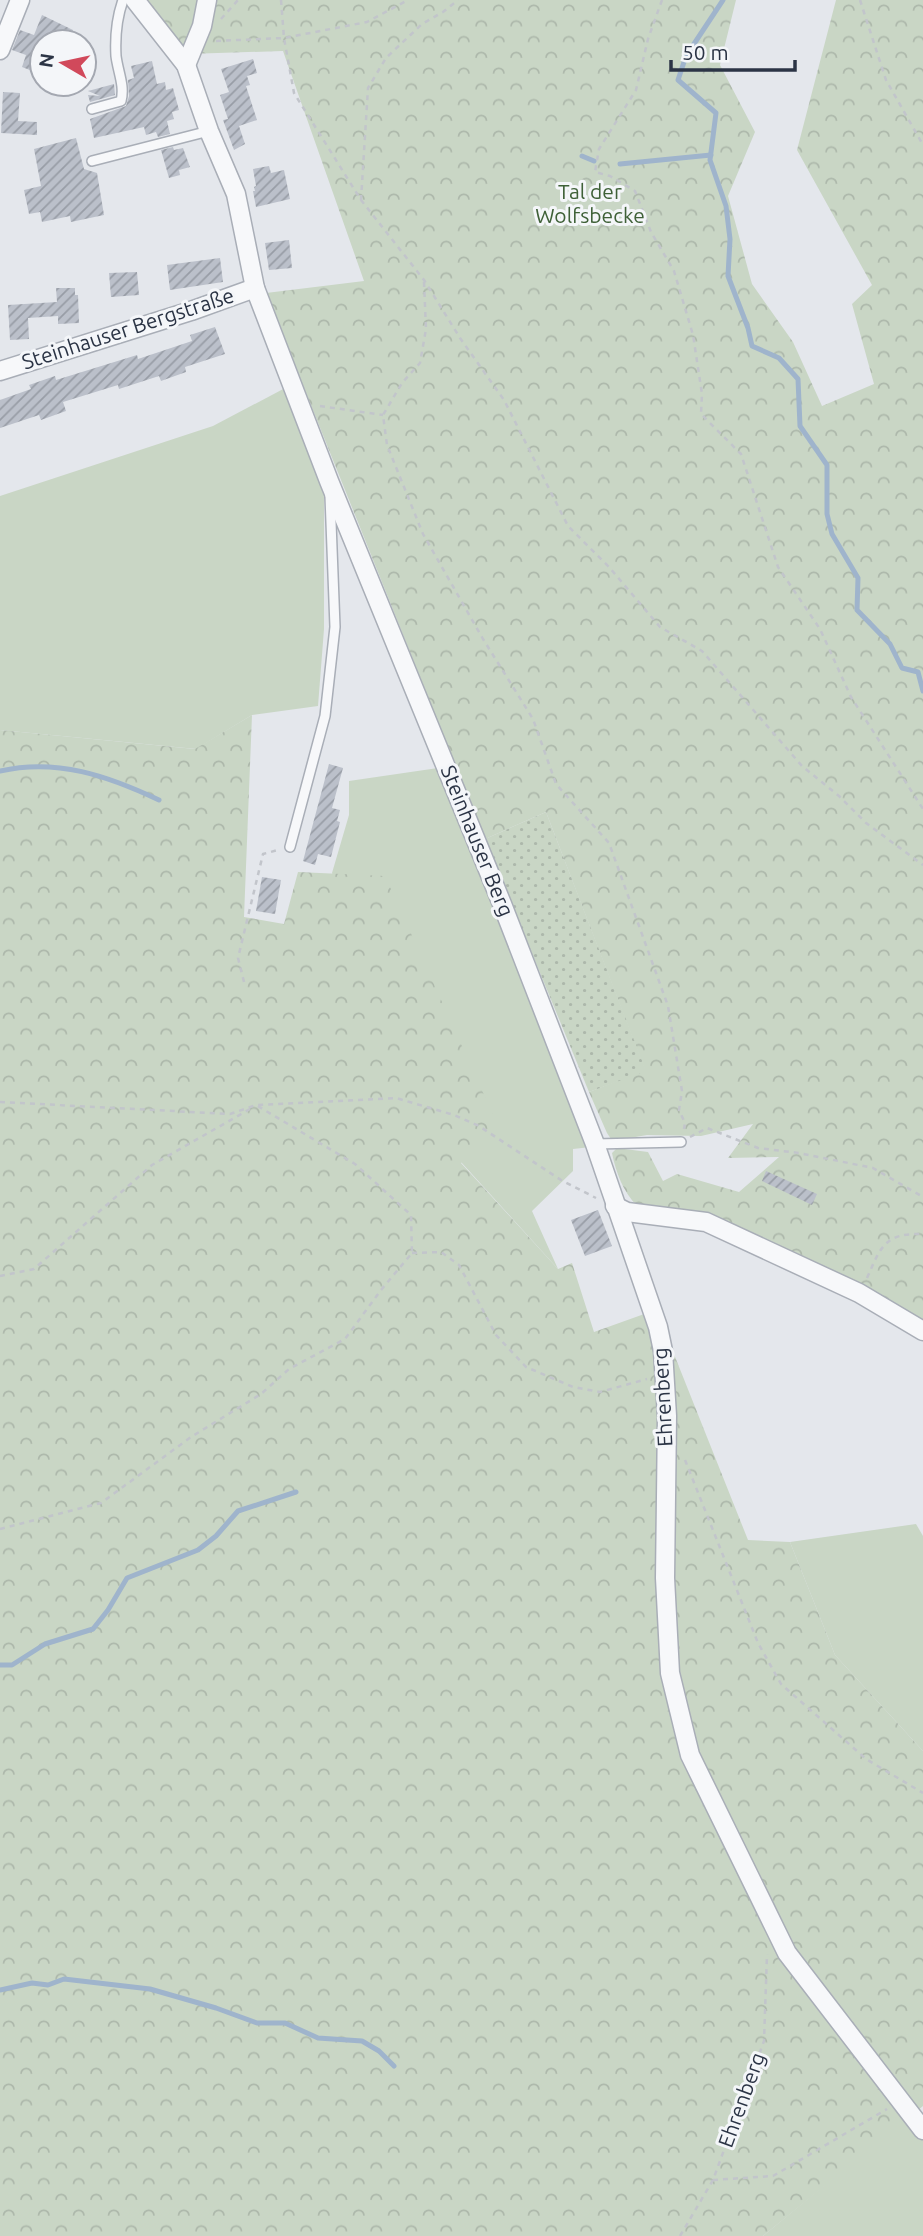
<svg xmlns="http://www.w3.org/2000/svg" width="923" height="2236" font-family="Ubuntu,sans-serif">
<defs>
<pattern id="forest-crowns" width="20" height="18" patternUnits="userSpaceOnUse" patternTransform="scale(1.75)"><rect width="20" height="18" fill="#c9d6c5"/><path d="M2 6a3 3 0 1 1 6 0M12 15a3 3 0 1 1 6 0" fill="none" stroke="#adb8ab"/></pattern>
<pattern id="garden-dots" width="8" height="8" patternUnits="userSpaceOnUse" patternTransform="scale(1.75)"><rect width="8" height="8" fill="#c9d6c5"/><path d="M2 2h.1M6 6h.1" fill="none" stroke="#adb8ab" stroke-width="1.8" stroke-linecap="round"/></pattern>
<pattern id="building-hatch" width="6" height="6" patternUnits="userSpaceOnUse" patternTransform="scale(1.75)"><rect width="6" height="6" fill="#bbc0ca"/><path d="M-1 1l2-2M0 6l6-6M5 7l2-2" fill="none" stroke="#989da6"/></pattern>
</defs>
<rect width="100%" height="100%" fill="#e4e7ec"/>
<!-- green -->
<g fill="#c9d6c5">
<path d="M287 387 324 486V629L318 706 252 715 196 749 0 730V496L213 426Z"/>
<path d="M438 768 591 1147 573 1149V1171L532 1211 558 1269 461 1162 332 873 349 815V781Z"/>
<path d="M916 1524 923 1536V1751L835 1655 790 1542Z"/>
<path d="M918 2108 923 2115V2236H763Z"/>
</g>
<!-- forest -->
<g fill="url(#forest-crowns)">
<path d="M144 0H736L720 65 755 132 728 196 752 284 793 342 822 406 874 384 852 304 872 285 797 150 836 0H923V1335L795 1262 637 1206C623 1191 616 1173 612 1153L617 1148 648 1152 663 1181 677 1174 739 1192 779 1157 728 1158 753 1124 701 1136 647 1135 618 1140 611 1139 607 1133 589 1092 645 1070 546 812 485 839 266 293 364 281 283 51 187 54Z"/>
<path d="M252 715 244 917 284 924 298 872 385 876 499 1128 461 1163 558 1269 572 1263 594 1332 647 1313 658 1314 748 1540 790 1542 835 1655 923 1751V2106L763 2236H0V730L195 749Z"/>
</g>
<!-- garden -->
<path fill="url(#garden-dots)" d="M546 812 646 1071 589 1092 485 839Z"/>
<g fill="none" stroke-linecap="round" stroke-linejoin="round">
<!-- stream -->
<g stroke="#9fb4cc" stroke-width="5">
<path d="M723 0 686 56 678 80 716 113 710 160 726 206 730 239 728 276 748 328 752 346 779 358 798 379 800 426 827 465V514L832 534 858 578 857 610 890 644 902 668 918 672 923 691"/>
<path d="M582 156 594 161"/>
<path d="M620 164 711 155"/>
<path d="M0 771C57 758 108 776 159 800"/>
<path d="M0 1665H12L45 1644 93 1629 108 1610 127 1578 198 1550 216 1536 238 1511 296 1492"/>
<path d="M0 1990 32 1983 48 1985 64 1979 150 1989 216 2008 257 2023H285L318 2038 362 2041 379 2051 394 2066"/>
</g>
</g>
<!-- building -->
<g fill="url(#building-hatch)">
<path d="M42 15 73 30 68 42H42V62L39 61 35 72 22 67 26 55 12 50 20 30 34 35Z"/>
<path d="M253 59 257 73 247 76 250 85 246 86 257 120 239 126 245 144 234 150 223 120 228 119 220 95 229 92 221 69Z"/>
<path d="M152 61 157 84 165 82 166 90 173 88 179 110 172 112 174 119 167 121 170 134 158 137 156 132 146 135 144 127 94 138 90 119 126 106 129 96 128 80 134 78 131 66Z"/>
<path d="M114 84 115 95 90 102 88 95 100 96 88 91Z"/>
<path d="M3 92 20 93 18 121 37 122V135L1 133Z"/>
<path d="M76 138 84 169 97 173 104 215 71 222 70 216 42 222 40 212 29 214 24 190 41 186 34 149Z"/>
<path d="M173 147 174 150 183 148 190 167 179 170 180 175 169 178 161 150Z"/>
<path d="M269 166 271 173 284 170 290 199 256 207 253 191H255L254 187 256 186 253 169Z"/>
<path d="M289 240 292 268 269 270 265 243Z"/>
<path d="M220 258 223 282 170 290 167 265Z"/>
<path d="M137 272 139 295 111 297 109 273Z"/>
<path d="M56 288H75V295H78L79 323 58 324V316L28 318 29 339 10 340 8 305 57 302Z"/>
<path d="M215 327 225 354 185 367 186 372 161 381 159 376 119 389 118 385 63 402 66 411 41 420 39 415 0 428V400L31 389 29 385 55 376 56 380 137 355 138 359 192 341 190 335Z"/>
<path d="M329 764 343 768 332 808 340 810 337 821 340 822 331 857 318 854 315 865 303 861Z"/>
<path d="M262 877 281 880 275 914 256 911Z"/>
<path d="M766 1171 817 1194 812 1205 762 1181Z"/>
<path d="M598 1210 612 1246 585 1256 571 1220Z"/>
</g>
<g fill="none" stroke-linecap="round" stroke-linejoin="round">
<defs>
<g id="lane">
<path d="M92 109 121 101C125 86 118 72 116 56 115 38 117 17 123 0"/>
<path d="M92 161 209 131"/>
<path d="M290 847 325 716 335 627 330 496"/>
<path d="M595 1144 681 1142"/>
</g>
<g id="street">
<path d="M135 0 186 65 209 131 236 194 255 288 329 481 502 904 595 1144 658 1327 663 1351 667 1416 665 1578 670 1673 690 1755 787 1953 923 2130"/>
<path d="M0 50 20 0"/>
<path d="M186 65 202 26 207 0"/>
<path d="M0 371 191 311 255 288"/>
<path d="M615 1206 627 1212 706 1222 859 1293 923 1331"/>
</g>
</defs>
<!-- lane casing -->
<use href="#lane" stroke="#a9aeb7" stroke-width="12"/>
<!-- street casing -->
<use href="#street" stroke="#a9aeb7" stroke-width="21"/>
<!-- path -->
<g stroke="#c2c5cb" stroke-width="2.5" stroke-dasharray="5 5" stroke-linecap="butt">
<path d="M281 0 284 38 294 93 361 200 424 280 460 338 504 400 568 526 609 567 660 627 702 651 802 766 839 796 866 823 923 865"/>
<path d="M662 0 648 39 636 90 599 149 595 172 610 176 635 191 651 232 674 271 693 335 702 394 701 414 741 454 778 567 820 629 851 697 923 809"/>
<path d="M860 0 886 80 923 145"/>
<path d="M221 19 238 0"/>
<path d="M216 41 284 38 367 22 408 0"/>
<path d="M361 200 368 88 386 58 422 24 443 12 458 0"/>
<path d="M424 282 426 329 420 363 402 383 383 415 387 445 423 534 483 639 533 719 556 784 609 843 668 1006 682 1091 679 1110 685 1123 684 1129"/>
<path d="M320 406 383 415"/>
<path d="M244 982 238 958 263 854 278 850"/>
<path d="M0 1102 230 1114 256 1105 396 1098 454 1115 479 1126 561 1180 596 1198"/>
<path d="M690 1137 707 1128 758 1148 799 1153 873 1168 923 1197"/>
<path d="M412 1253 441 1252 459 1265 496 1335 526 1367 573 1387 600 1392 647 1379"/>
<path d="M0 1276 34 1269 152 1165 250 1109"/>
<path d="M867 1278C881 1246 885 1233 923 1234"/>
<path d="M685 1460 758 1643 781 1684 866 1759 923 1793"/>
<path d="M0 1529 101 1503 191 1437 261 1394 289 1369 345 1339 381 1290 412 1253 411 1215 355 1164 256 1105"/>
<path d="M713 2180 773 2176 887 2109"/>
<path d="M680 2236 713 2180 764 2041 767 1954"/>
</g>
<!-- lane -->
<use href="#lane" stroke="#f7f8fa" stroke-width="9"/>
<!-- street -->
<use href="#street" stroke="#f7f8fa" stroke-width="18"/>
</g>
<g text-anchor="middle" stroke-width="6" stroke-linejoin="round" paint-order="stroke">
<!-- park labels -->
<g font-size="21" fill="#3f6138" stroke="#f4f6f9">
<text x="590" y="199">Tal der<tspan x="590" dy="24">Wolfsbecke</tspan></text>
</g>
<!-- street labels -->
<g font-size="21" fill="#2b3445" stroke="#f4f6f9">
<text transform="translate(128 329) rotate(-18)" y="7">Steinhauser Bergstraße</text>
<text transform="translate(477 841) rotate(68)" y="7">Steinhauser Berg</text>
<text transform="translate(663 1397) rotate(-93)" y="7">Ehrenberg</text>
<text transform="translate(742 2100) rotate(-70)" y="7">Ehrenberg</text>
</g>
</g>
<!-- north arrow -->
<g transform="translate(63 63) rotate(279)"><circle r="33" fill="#f4f6f9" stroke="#a4a8b1" stroke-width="2"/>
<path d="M0-5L12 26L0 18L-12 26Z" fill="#d1495b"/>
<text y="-10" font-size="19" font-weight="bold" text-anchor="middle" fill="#2b3445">N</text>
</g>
<!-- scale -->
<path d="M671 60v10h124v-10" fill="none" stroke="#2b3445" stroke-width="3.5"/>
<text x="682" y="60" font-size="21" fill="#2b3445" stroke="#f4f6f9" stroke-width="5" paint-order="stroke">50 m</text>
</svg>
